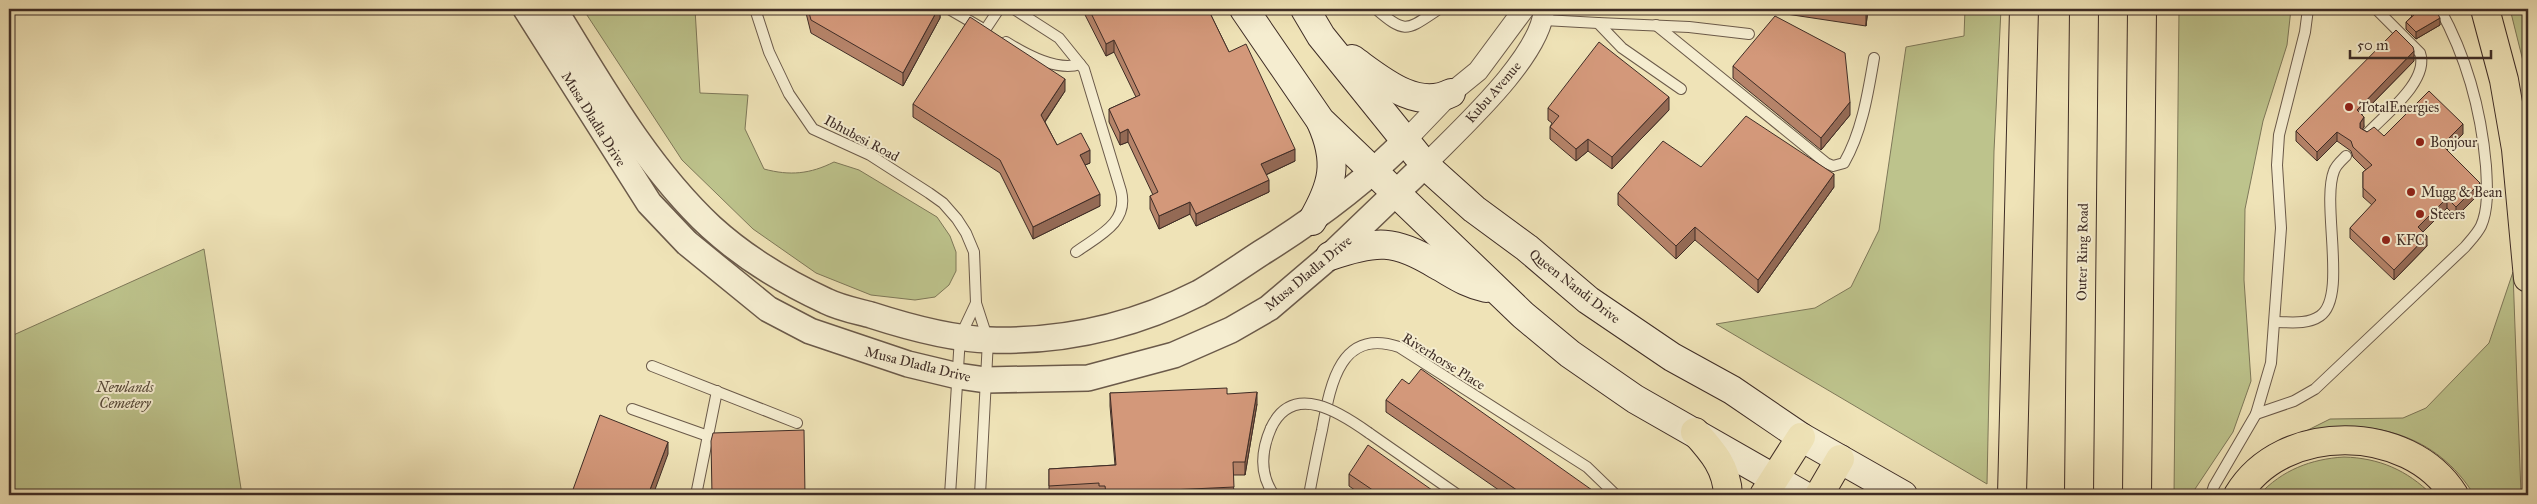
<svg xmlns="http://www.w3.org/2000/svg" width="2537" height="504" font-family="'IM FELL Great Primer',serif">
<rect width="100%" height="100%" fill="#efe3b7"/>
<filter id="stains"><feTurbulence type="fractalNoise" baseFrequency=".004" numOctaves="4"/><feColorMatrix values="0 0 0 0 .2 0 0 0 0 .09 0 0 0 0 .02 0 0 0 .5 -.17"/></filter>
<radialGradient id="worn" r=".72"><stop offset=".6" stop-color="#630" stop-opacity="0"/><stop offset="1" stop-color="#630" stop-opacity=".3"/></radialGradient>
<!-- green -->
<g fill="#bdc38c" stroke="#7e7859">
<path d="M583 9H695L700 93 748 95 745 129 764 169C790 176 810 174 834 162L859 170 937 217 950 236 956 252V271L949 285 935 297 915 300 871 295 816 273 753 229 682 160Z"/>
<path d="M1965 9H2001L1994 151 1987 484 1716 324 1815 308 1851 287 1879 230 1906 47 1964 36Z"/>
<path d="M2179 9H2291L2287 45 2263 121 2245 209 2244 280 2251 381 2233 432 2191 495H2174Z"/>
<path d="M2510 9H2528V81Z"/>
<path d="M204 249 242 495H9V337Z"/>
<path d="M2513 272 2521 495H2474C2437 434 2370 417 2304 432L2330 419 2403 418 2426 408 2489 343Z"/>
<path d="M2344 457C2379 458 2407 470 2432 495H2259C2282 470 2311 459 2344 457Z"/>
</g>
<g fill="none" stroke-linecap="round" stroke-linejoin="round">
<defs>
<g id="service">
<path d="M755 9 769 52 789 94 813 129 870 155 929 193 943 203 957 219 966 233 974 252 976 303 988 340 980 495"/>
<path d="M949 9 980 27"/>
<path d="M1014 9 1059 38 1084 69 1121 191C1129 223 1098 236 1076 252"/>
<path d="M1376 9C1406 35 1407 30 1439 9"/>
<path d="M1544 20 1598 23 1622 48 1681 89"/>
<path d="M1598 23 1689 27 1749 34"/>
<path d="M1656 25 1826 163 1833 166 1844 163C1862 132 1868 93 1874 58"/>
<path d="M985 30 999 9"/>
<path d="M1006 42C1025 54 1057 72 1080 64"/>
<path d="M2366 135C2383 116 2430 81 2420 53L2376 9"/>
<path d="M2275 322C2289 322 2307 325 2320 316 2348 297 2321 204 2334 171 2336 165 2341 161 2346 156"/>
<path d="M652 366 797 423"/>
<path d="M632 409 708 436"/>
<path d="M2256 414 2294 401 2315 389 2465 247C2470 241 2477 234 2481 226 2489 208 2487 185 2486 166 2481 109 2467 58 2440 9"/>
<path d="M1271 428C1261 451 1259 474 1274 495"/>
<path d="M1369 433 1458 495"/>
<path d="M696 495 717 391"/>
<path d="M950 495 960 337 976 303"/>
<path d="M1309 495C1313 474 1317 452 1322 430 1330 387 1339 327 1399 347L1587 467 1616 495"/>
<path d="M2211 495 2214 486 2256 414 2271 363 2281 228 2277 165 2279 135 2305 32 2308 9"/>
</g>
<g id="minor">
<path d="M1406 140 1451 93 1478 71 1524 9"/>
<path d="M1425 165C1459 130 1541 57 1544 9"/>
</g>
<g id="tertiary">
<path d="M526 9 649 203 687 243 768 309 810 331 908 364 958 376 986 380 1088 378 1174 355 1231 330 1269 308 1330 256 1425 165"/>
<path d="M554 9C601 85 645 165 711 227 744 257 785 282 826 301 840 308 856 311 871 315 908 327 951 339 990 340 1062 342 1134 326 1199 293 1220 281 1241 266 1261 253 1314 220 1362 185 1406 140"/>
</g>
<g id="secondary">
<path d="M1244 9 1320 120 1523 315 1570 354 1635 399 1803 495"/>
<path d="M1305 9 1321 36 1425 165 1474 209 1527 248 1588 300 1672 357 1732 390 1801 437 1903 495"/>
<path d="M1352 59C1380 79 1416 111 1451 93"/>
<path d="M1312 221C1333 185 1339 162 1321 122"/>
<path d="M1330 256C1376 240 1395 239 1437 265 1455 275 1465 283 1486 288"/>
</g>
<g id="motorway">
<path d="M2485 9 2504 80 2516 149 2528 278"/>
<path d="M1695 432C1713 452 1727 468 1728 495"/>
<path d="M1764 495 1801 437"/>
<path d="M1819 495 1840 459"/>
<path d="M2012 495 2024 9"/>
<path d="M2079 495 2084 9"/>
<path d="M2137 495 2142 9"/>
<path d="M2238 495C2282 421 2409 423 2454 495"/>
</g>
</defs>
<!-- service casing -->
<use href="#service" stroke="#6b5a4a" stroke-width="12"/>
<!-- minor casing -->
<use href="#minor" stroke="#6b5a4a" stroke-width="22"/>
<!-- tertiary casing -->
<use href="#tertiary" stroke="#6b5a4a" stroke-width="28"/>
<!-- secondary casing -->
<use href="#secondary" stroke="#3f2d26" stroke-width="30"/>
<!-- motorway casing -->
<use href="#motorway" stroke="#3f2d26" stroke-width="30"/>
<!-- service -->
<use href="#service" stroke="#f5edd0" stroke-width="10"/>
<!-- minor -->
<use href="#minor" stroke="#f5edd0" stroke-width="20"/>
<!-- tertiary -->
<use href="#tertiary" stroke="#f5edd0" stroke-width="25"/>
<!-- secondary -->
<use href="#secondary" stroke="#f5edd0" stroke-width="28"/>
<!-- motorway -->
<use href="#motorway" stroke="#efe3b7" stroke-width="28"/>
<defs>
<path id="service-bridge" d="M1271 428C1293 381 1341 413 1369 433"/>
</defs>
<!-- service-bridge casing -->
<use href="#service-bridge" stroke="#6b5a4a" stroke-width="12" stroke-linecap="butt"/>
<!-- service-bridge -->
<use href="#service-bridge" stroke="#f5edd0" stroke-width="10"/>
</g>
<!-- wall -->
<g fill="#b58369" stroke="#3f2d26">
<path d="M805 9H940V18L903 86 811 33Z"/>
<path d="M1082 9H1208L1229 52 1295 161 1266 175 1269 192 1196 226 1190 214 1159 229 1150 209V196L1153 195 1128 142 1120 145 1109 122V109L1136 97 1114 52 1106 56Z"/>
<path d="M1753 9H1868L1866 26Z"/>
<path d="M2411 9H2435L2440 25 2416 39 2406 29V22L2412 16 2411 15Z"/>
<path d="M2414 61 2362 114 2364 127 2362 129 2367 132 2384 136 2463 134 2447 150 2480 193 2456 217 2447 208 2423 232 2427 246 2394 280 2350 238V228L2372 205 2363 197V172L2366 170 2353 157 2351 151 2337 141 2317 161 2296 141V131Z"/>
<path d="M1733 66 1850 115 1821 150 1733 78Z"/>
<path d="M1065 91 1045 122 1057 145 1090 163 1085 165 1100 206 1033 239 1000 173 913 117V104Z"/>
<path d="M1548 108 1669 110 1612 169 1588 151 1576 161 1550 139V127L1552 123 1548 120Z"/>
<path d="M1701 167 1834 187 1758 293 1695 240 1676 259 1618 205V193Z"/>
<path d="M1409 384 1599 495H1506L1386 412V400Z"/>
<path d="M1110 393 1227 394 1257 404 1245 475H1233L1234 495H1049V469L1115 465 1110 406Z"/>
<path d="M1349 474 1439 495H1362L1349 486Z"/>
</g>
<!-- shaded-wall -->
<g fill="#946a55" stroke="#3f2d26">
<path d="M938 9H940V18L903 86V73Z"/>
<path d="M1867 9H1868L1866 26V13Z"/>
<path d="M2440 18V25L2416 39V32Z"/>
<path d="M1114 40V52L1106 56V44Z"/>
<path d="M2414 51V61L2357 119V110Z"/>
<path d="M1065 79V91L1041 127V115Z"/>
<path d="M1669 97V110L1612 169V157Z"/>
<path d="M1850 102V115L1821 150V138Z"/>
<path d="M2364 117V127L2360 133V123Z"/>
<path d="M2463 124V134L2442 155V145Z"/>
<path d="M1128 129V142L1120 145V133Z"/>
<path d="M2337 132V141L2317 161V152Z"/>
<path d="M1588 139V151L1576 161V149Z"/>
<path d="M1295 149V161L1261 177V164Z"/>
<path d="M1090 150V163L1080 167V155Z"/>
<path d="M1834 174V187L1758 293V280Z"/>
<path d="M1269 180V192L1196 226V214Z"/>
<path d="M2480 183V193L2456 217V207Z"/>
<path d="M1100 194V206L1033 239V227Z"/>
<path d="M2447 198V208L2418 237V227Z"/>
<path d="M1190 202V214L1159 229V216Z"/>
<path d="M1695 227V240L1676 259V246Z"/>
<path d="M2427 236V246L2394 280V270Z"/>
<path d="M1257 392V404L1245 475V462Z"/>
<path d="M668 442V454L653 495H648Z"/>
</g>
<!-- building -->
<g fill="#d3987a" stroke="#3f2d26">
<path d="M808 9H938L903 73 811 20Z"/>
<path d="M1089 9H1208L1229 52 1246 44 1295 149 1261 164 1269 180 1196 214 1190 202 1159 216 1150 196 1158 192 1128 129 1120 133 1109 109 1140 95 1114 40 1106 44Z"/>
<path d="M1837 9H1867L1866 13Z"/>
<path d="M2412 9H2435L2440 18 2416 32 2406 22 2415 14Z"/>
<path d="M1775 16 1845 53 1850 102 1821 138 1733 66Z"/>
<path d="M970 17 1065 79 1041 115 1057 145 1081 133 1090 150 1080 155 1100 194 1033 227 1000 160 913 104Z"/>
<path d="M2396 30 2413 47 2414 51 2357 110 2364 117 2360 123V128L2367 132 2374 127 2384 136 2429 91 2463 124 2442 145 2480 183 2456 207 2447 198 2418 227 2427 236 2394 270 2350 228 2376 200 2363 188V172L2372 165 2353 147 2351 141 2337 132 2317 152 2296 131Z"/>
<path d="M1599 42 1669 97 1612 157 1588 139 1576 149 1550 127 1559 116 1548 108Z"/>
<path d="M1746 116 1834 174 1758 280 1695 227 1676 246 1618 193 1663 141 1701 167Z"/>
<path d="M1421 369 1599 495H1524L1386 400 1402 379 1409 384Z"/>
<path d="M1227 388V394L1257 392 1245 462H1233L1234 487 1106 493 1105 486H1099V483L1049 486V469L1116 465 1110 393Z"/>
<path d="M600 415 668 442 648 495H571Z"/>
<path d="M804 430 805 495H712L711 441 713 433Z"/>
<path d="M1368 445 1439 495H1380L1349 474Z"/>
</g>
<!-- markers -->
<g fill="#8f2418" stroke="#f5edd0" stroke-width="2">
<circle cx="2349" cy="107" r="5"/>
<circle cx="2420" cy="142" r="5"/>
<circle cx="2411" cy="192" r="5"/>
<circle cx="2420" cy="214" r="5"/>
<circle cx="2386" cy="240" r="5"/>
</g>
<g text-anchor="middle" stroke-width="4" stroke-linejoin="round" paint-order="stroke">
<!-- street labels -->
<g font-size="14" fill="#3f2d26" stroke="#f5edd0">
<text transform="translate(1493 92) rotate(-49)" y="5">Kubu Avenue</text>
<text transform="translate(594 119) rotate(58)" y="5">Musa Dladla Drive</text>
<text transform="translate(862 138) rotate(28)" y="5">Ibhubesi Road</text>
<text transform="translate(2082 252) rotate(-89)" y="5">Outer Ring Road</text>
<text transform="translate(1308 273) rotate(-40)" y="5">Musa Dladla Drive</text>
<text transform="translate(1575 286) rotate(38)" y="5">Queen Nandi Drive</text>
<text transform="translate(1444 361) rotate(32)" y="5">Riverhorse Place</text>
<text transform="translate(918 364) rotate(14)" y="5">Musa Dladla Drive</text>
</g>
<!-- poi labels -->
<g font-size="14" fill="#3f2d26" stroke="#f5edd0" text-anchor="start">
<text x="2359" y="112">TotalEnergies</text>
<text x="2430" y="147">Bonjour</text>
<text x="2421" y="197">Mugg &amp; Bean</text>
<text x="2430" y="219">Steers</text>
<text x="2396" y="245">KFC</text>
</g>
<!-- park labels -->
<g font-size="14" font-style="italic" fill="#584b3a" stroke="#f5edd0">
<text x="125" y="392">Newlands<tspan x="125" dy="16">Cemetery</tspan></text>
</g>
</g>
<!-- margin -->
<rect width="2537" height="504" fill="none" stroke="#efe3b7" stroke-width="30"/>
<rect x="10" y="10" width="2517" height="484" fill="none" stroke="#3f2d26" stroke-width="2.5"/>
<rect x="15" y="15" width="2507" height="474" fill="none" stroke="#3f2d26"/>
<!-- scale -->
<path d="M2350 50v8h141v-8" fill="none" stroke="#3f2d26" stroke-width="2.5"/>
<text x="2357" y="50" font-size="15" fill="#3f2d26" stroke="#f5edd0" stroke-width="4" paint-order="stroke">50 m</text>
<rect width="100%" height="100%" filter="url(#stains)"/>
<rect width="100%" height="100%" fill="url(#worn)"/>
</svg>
